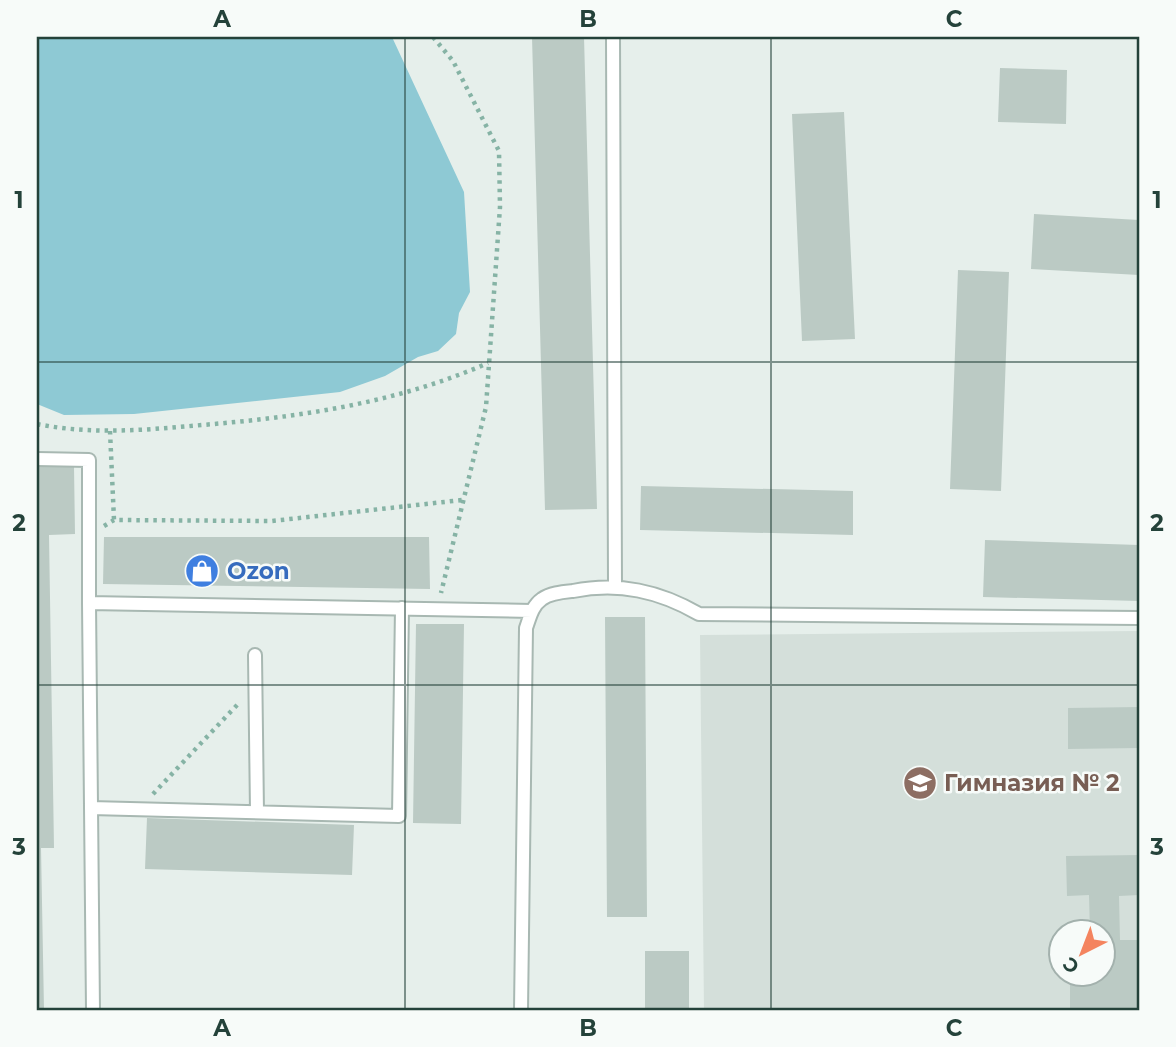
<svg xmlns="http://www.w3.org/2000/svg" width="1176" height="1047" viewBox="0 0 1176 1047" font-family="Montserrat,sans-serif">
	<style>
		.built { fill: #d4dfda; fill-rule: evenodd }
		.water { fill: #8ec9d4 }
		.building { fill: #bbcac4 }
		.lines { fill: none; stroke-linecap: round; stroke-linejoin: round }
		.lane-casing { stroke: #a8b8b2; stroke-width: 16 }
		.path { stroke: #86b3a5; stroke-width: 4.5; stroke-dasharray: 3.5 5; stroke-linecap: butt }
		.lane { stroke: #fff; stroke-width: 12 }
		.grid { fill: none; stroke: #24423a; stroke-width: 2; stroke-opacity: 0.55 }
		.labels { text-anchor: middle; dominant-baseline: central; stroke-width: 5; stroke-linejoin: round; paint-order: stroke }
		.shop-label { font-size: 23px; font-weight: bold; fill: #366cbe; stroke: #f7fbf9; text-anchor: start }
		.education-label { font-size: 23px; font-weight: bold; fill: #785e54; stroke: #f7fbf9; text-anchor: start }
		.neatline { fill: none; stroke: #24423a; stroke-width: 2.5 }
		.grid-label { font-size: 23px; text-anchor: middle; font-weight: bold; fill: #24423a }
	</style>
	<rect width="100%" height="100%" fill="#e6efeb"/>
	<!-- built -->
	<path class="built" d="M 1139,631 L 1139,1010 L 704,1010 L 700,635 ZM 1060,932 L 1102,932 L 1102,974 L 1060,974 Z"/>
	<!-- water -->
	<path class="water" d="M 37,37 L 392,37 L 464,192 L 470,292 L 459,313 L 456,334 L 438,351 L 418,357 L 385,376 L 340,392 L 134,414 L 64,415 L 37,404 Z"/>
	<!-- building -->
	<path class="building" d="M 532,37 L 584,37 L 597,509 L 545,510 Z
		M 1000,68 L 1067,70 L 1066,124 L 998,122 Z
		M 844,112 L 855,339 L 802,341 L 792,114 Z
		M 1034,214 L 1139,220 L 1139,275 L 1031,269 Z
		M 958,270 L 1009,272 L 1001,491 L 950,489 Z
		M 37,466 L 74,466 L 75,534 L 49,535 L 54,848 L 41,848 L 44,1010 L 37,1010 Z
		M 641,486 L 853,491 L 853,535 L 640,530 Z
		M 104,537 L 429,537 L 430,589 L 103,584 Z
		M 985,540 L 1139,545 L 1139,601 L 983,597 Z
		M 605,617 L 645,617 L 647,917 L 607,917 Z
		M 416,624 L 464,624 L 461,824 L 413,823 Z
		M 1139,707 L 1139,748 L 1068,749 L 1068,708 Z
		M 147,818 L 354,825 L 352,875 L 145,869 Z
		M 1139,855 L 1139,895 L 1119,896 L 1120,940 L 1139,940 L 1139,1010 L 1070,1010 L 1070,974 L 1102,974 L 1102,932 L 1090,932 L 1089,895 L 1067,896 L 1066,856 Z
		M 645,951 L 689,951 L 689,1010 L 645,1010 Z"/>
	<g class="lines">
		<!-- lane casing -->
		<g class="lane-casing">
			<path id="lane" d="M 613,37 L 615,585
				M 37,459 L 89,460 L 89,603
				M 255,655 L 257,812
				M 91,808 L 399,816 L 402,608
				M 93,1010 L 89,603 L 532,611
				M 521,1010 L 526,628 C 530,617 532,606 542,599 C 550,593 563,592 573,591 C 619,582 659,591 699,614 L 1139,618"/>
		</g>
		<!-- path -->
		<path class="path" d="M 433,37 L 453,61 L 499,151 L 500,207 L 486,407 L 441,593
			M 37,424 C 92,435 146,430 202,425 C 300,417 397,403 488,363
			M 110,431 L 114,520
			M 104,526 L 114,520 L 272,521 L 462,500
			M 153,794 L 238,704"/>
		<!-- lane -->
		<use href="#lane" class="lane"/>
	</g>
	<!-- grid -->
	<path class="grid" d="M 405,37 L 405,1010M 771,37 L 771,1010M 37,362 L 1139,362M 37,685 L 1139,685"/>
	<!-- icons -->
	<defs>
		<g id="shop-disc" transform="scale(1.75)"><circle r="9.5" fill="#3f7fe0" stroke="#f7fbf9"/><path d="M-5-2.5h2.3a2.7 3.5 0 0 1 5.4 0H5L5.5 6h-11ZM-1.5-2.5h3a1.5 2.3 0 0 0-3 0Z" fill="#fff"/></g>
		<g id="school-disc" transform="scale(1.75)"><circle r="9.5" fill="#8d6e63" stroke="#f7fbf9"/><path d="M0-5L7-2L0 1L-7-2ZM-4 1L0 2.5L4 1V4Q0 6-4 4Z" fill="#fff"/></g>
	</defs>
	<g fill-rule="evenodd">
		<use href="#shop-disc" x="202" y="571"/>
		<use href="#school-disc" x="920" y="783"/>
	</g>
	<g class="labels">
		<!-- shop labels -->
		<g class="shop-label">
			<text x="227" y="571">Ozon</text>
		</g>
		<!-- education labels -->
		<g class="education-label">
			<text x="944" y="783">Гимназия № 2</text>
		</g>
	</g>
	<!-- border -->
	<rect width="1176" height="1047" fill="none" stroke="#f7fbf9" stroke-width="77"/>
	<!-- north arrow -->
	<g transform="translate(1082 953) rotate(222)"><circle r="33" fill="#f7fbf9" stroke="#a3b1ad" stroke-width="2"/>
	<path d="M0-5L12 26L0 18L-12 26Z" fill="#f4845f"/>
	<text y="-10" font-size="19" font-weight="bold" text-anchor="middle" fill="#24423a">С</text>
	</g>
	<rect x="38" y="38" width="1100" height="971" class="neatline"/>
	<g class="grid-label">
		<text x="222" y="27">A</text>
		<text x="588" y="27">B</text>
		<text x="954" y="27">C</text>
		<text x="19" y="208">1</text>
		<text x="1157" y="208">1</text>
		<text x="19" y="531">2</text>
		<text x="1157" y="531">2</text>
		<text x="19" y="855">3</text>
		<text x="1157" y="855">3</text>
		<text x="222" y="1036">A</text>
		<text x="588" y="1036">B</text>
		<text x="954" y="1036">C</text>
	</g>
</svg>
